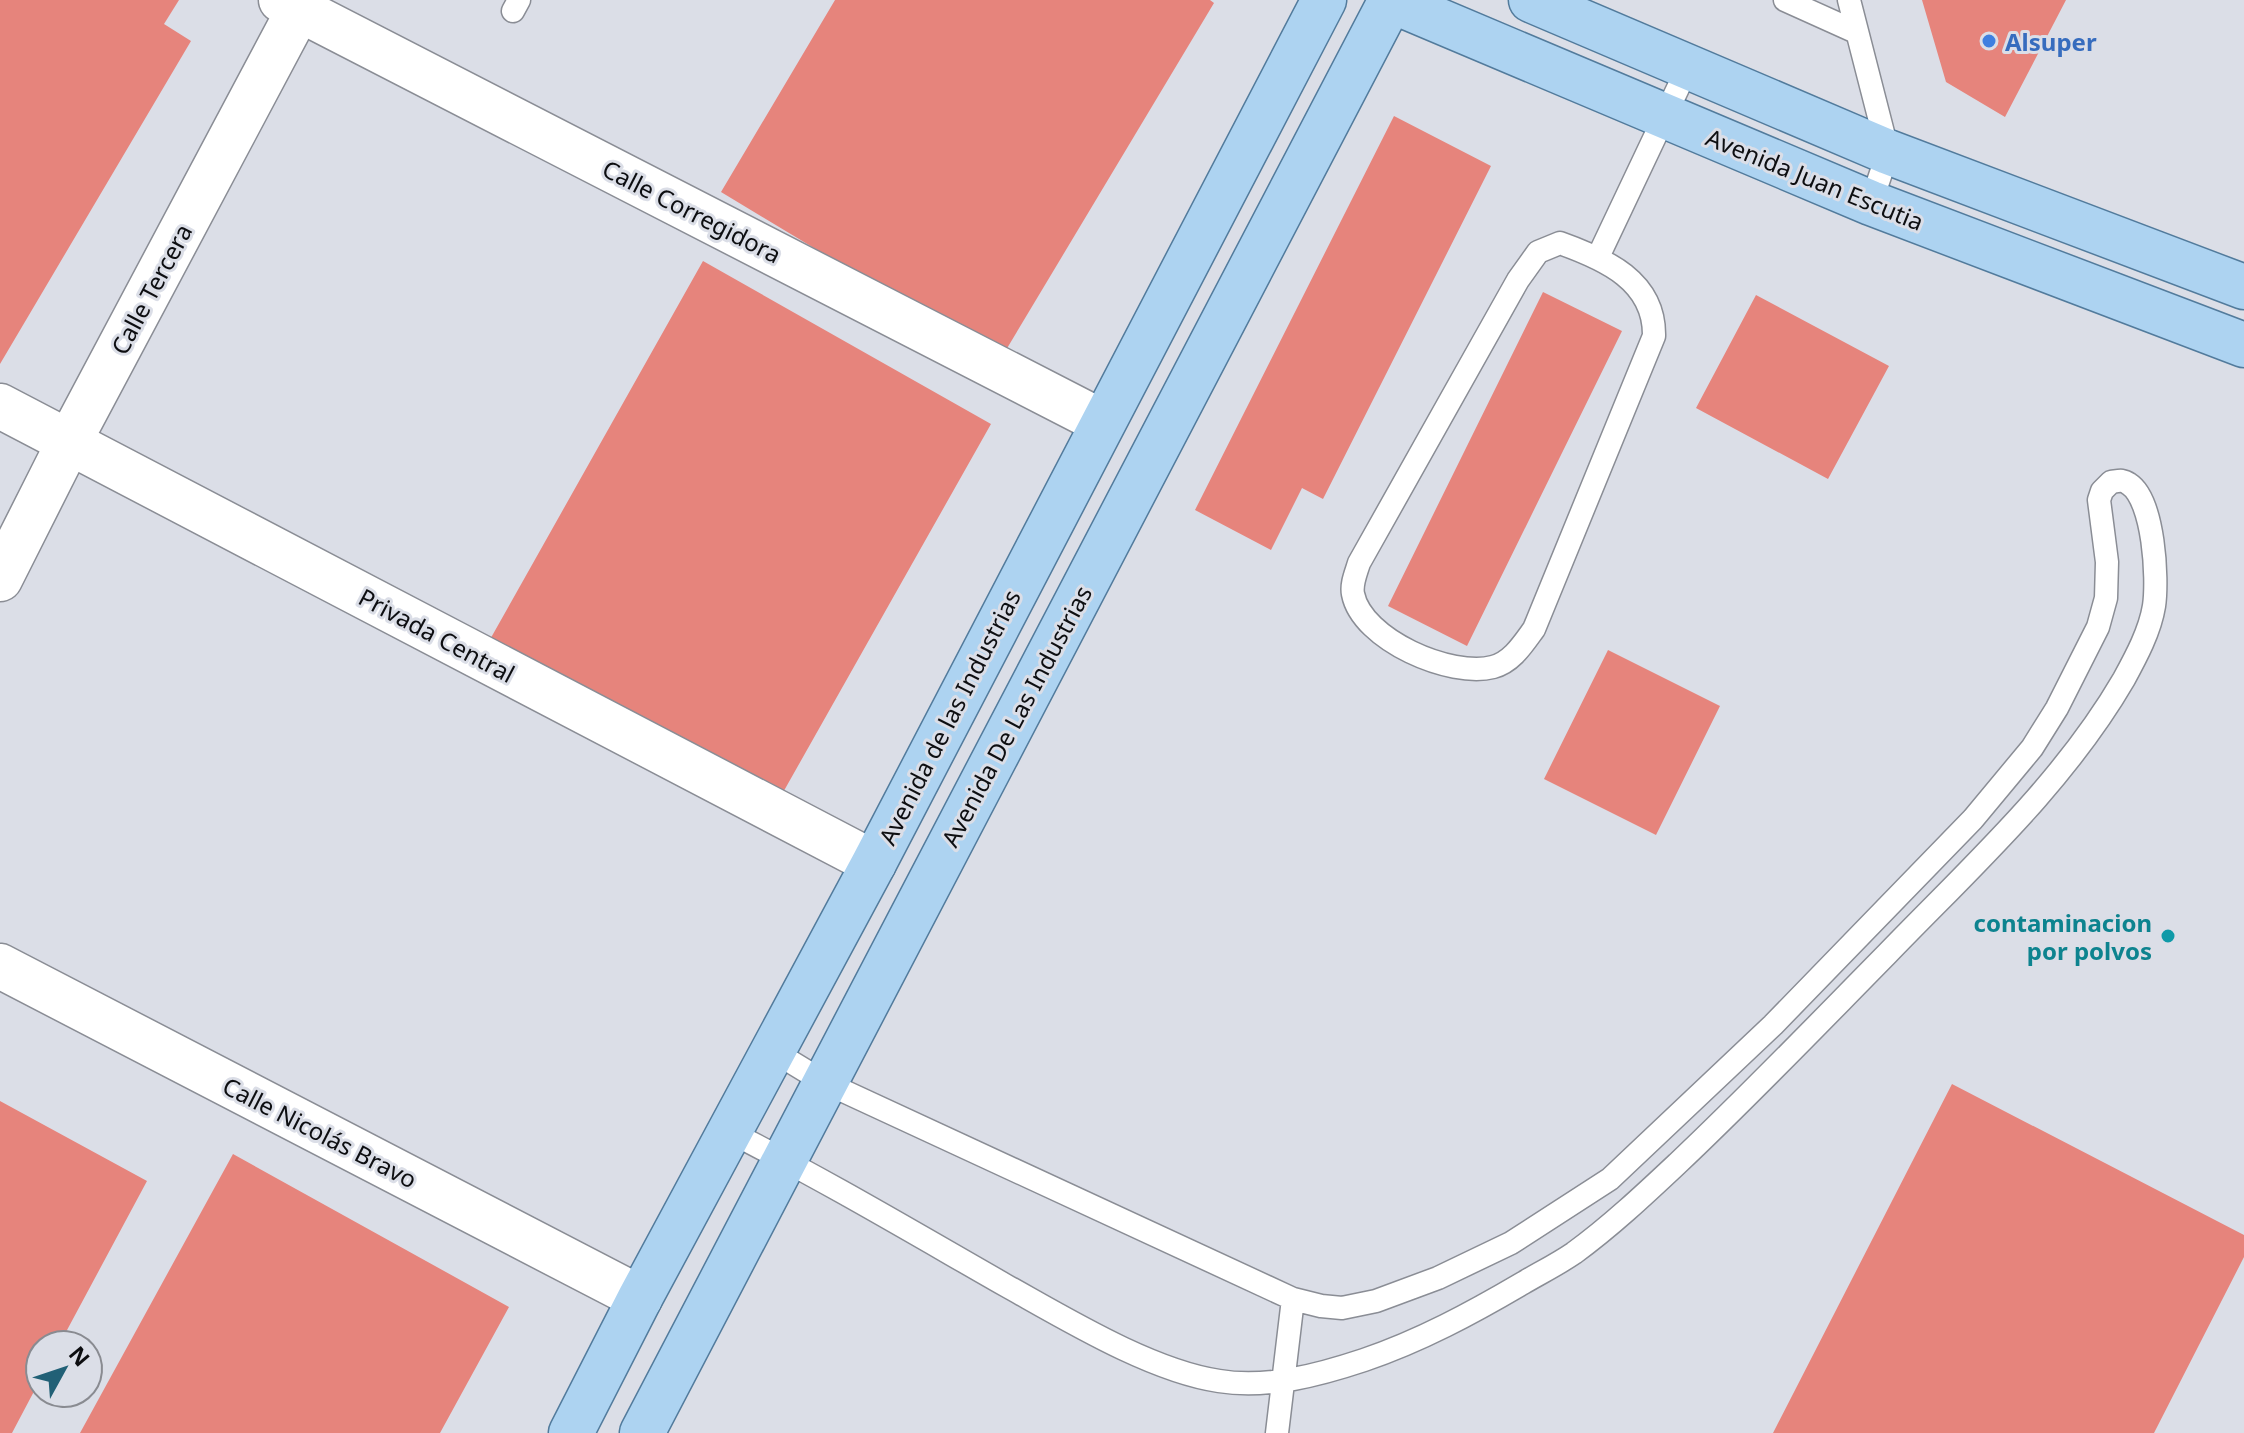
<svg xmlns="http://www.w3.org/2000/svg" width="2244" height="1433" viewBox="0 0 2244 1433" font-family="'Noto Sans',sans-serif">
	<style>
		.building { fill: #e6847c }
		.lines { fill: none; stroke-linecap: round; stroke-linejoin: round }
		.service-casing { stroke: #8a8d95; stroke-width: 25 }
		.minor-casing { stroke: #8a8d95; stroke-width: 47 }
		.primary-casing { stroke: #527b9c; stroke-width: 47 }
		.service { stroke: #fff; stroke-width: 22 }
		.minor { stroke: #fff; stroke-width: 44 }
		.primary { stroke: #add3f1; stroke-width: 44 }
		.shop-dot { fill: #3f7fe0; stroke: #dbdee7; stroke-width: 3 }
		.culture-dot { fill: #0f9aa8; stroke: #dbdee7; stroke-width: 3 }
		.labels { text-anchor: middle; dominant-baseline: central; stroke-width: 6; stroke-linejoin: round; paint-order: stroke }
		.shop-label { font-size: 24px; font-weight: bold; fill: #366cbe; stroke: #dbdee7; text-anchor: start }
		.street-label { font-size: 24px; fill: #0d0e11; stroke: #dbdee7 }
		.culture-label { font-size: 24px; font-weight: bold; fill: #0d838f; stroke: #dbdee7; text-anchor: end }
	</style>
	<rect width="100%" height="100%" fill="#dbdee7"/>
	<!-- building -->
	<path class="building" d="M 0,0 L 179,0 L 164,24 L 191,41 L 0,364 Z
		M 835,0 L 1210,0 L 1214,3 L 1000,360 L 721,192 Z
		M 1922,0 L 2066,0 L 2005,117 L 1946,82 Z
		M 1394,116 L 1491,166 L 1323,499 L 1302,488 L 1271,550 L 1195,510 Z
		M 703,261 L 991,424 L 781,796 L 488,643 Z
		M 1543,292 L 1622,331 L 1467,646 L 1388,606 Z
		M 1756,295 L 1889,366 L 1828,479 L 1696,408 Z
		M 1608,650 L 1720,706 L 1656,835 L 1544,779 Z
		M 1952,1084 L 2244,1235 L 2244,1257 L 2154,1433 L 1773,1433 Z
		M 0,1101 L 147,1181 L 59,1345 L 40,1345 L 40,1380 L 12,1433 L 0,1433 Z
		M 233,1154 L 509,1307 L 440,1433 L 80,1433 Z"/>
	<g class="lines">
		<!-- service casing -->
		<g class="service-casing">
			<path id="service" d="M 1785,0 L 1856,32
				M 1849,0 L 1888,152 L 1871,203
				M 513,11 L 519,0
				M 1560,243 C 1605,259 1655,281 1654,336 L 1534,629 C 1523,644 1512,662 1493,667 C 1451,678 1362,640 1353,594 C 1351,584 1356,573 1359,563 L 1518,280 L 1538,252 Z
				M 1598,257 L 1688,67
				M 730,1132 C 823,1179 914,1233 1005,1285 C 1066,1319 1151,1371 1219,1381 C 1267,1389 1319,1375 1364,1360 C 1420,1341 1472,1313 1523,1283 C 1540,1273 1558,1264 1574,1253 C 1611,1226 1645,1194 1678,1163 C 1750,1095 1818,1024 1887,954 C 1971,867 2063,784 2124,679 C 2136,657 2150,631 2154,606 C 2158,579 2154,500 2129,484 C 2122,479 2119,481 2111,482 L 2102,491 L 2099,500 L 2107,562 L 2106,598 L 2098,627 L 2057,708 L 2032,748 L 1973,819 L 1773,1025 L 1610,1179 L 1511,1243 L 1438,1278 L 1376,1301 L 1342,1308 L 1321,1306 L 1293,1299 L 824,1082 L 773,1051
				M 1277,1433 L 1293,1299"/>
		</g>
		<!-- minor casing -->
		<g class="minor-casing">
			<path id="minor" d="M 281,0 L 1102,422
				M 0,406 L 874,863
				M 0,579 L 69,442 L 304,0
				M 0,966 L 640,1298"/>
		</g>
		<!-- primary casing -->
		<g class="primary-casing">
			<path id="primary" d="M 1390,0 L 1871,203 L 2244,345
				M 1531,0 L 1888,152 L 2244,287
				M 571,1433 L 640,1298 L 874,863 L 1324,0
				M 642,1433 L 1391,0"/>
		</g>
		<!-- service -->
		<use href="#service" class="service"/>
		<!-- minor -->
		<use href="#minor" class="minor"/>
		<!-- primary -->
		<use href="#primary" class="primary"/>
	</g>
	<!-- markers -->
	<circle class="shop-dot" cx="1989" cy="41" r="8"/>
	<circle class="culture-dot" cx="2168" cy="936" r="8"/>
	<g class="labels">
		<!-- shop labels -->
		<g class="shop-label">
			<text x="2005" y="41">Alsuper</text>
		</g>
		<!-- street labels -->
		<g class="street-label">
			<text transform="translate(1815 179) rotate(22)">Avenida Juan Escutia</text>
			<text transform="translate(692 211) rotate(27)">Calle Corregidora</text>
			<text transform="translate(151 289) rotate(-62)">Calle Tercera</text>
			<text transform="translate(437 635) rotate(28)">Privada Central</text>
			<text transform="translate(1016 716) rotate(-62)">Avenida De Las Industrias</text>
			<text transform="translate(949 717) rotate(-63)">Avenida de las Industrias</text>
			<text transform="translate(320 1132) rotate(27)">Calle Nicolás Bravo</text>
		</g>
		<!-- culture labels -->
		<g class="culture-label">
			<text x="2152" y="922">contaminacion<tspan x="2152" dy="28">por polvos</tspan></text>
		</g>
	</g>
	<!-- north arrow -->
	<g transform="translate(64 1369) rotate(50)"><circle r="38" fill="#dbdee7" stroke="#898b91" stroke-width="2"/>
	<path d="M0-6L14 30L0 20L-14 30Z" fill="#216076"/>
	<text y="-12" font-size="22" font-weight="bold" text-anchor="middle" fill="#0d0e11">N</text>
	</g>
</svg>
